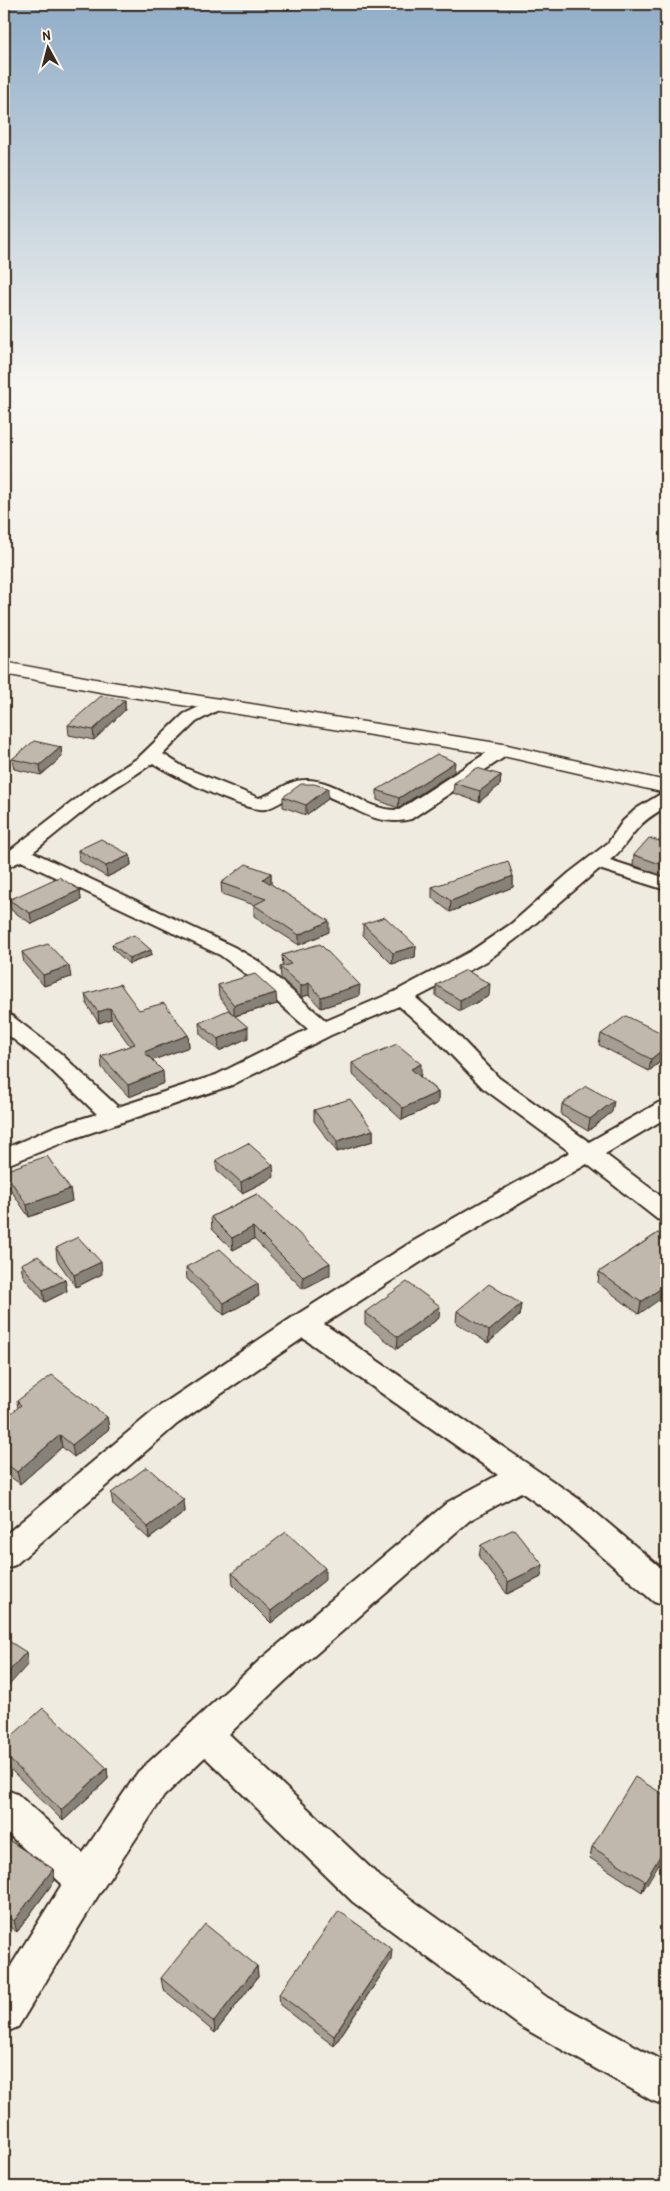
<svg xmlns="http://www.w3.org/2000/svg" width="670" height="2191" viewBox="0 0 670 2191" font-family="'Patrick Hand',sans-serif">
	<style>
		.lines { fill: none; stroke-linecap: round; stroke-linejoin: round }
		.street-casing { stroke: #3b2a1e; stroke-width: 4 }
		.secondary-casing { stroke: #3b2a1e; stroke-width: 3 }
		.street { fill: #fbf7ec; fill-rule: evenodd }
		.secondary { fill: #fbf7ec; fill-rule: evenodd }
		.wall { fill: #a59e95; stroke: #3b2a1e }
		.shaded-wall { fill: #868179; stroke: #3b2a1e }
		.building { fill: #c0b8ad; stroke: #3b2a1e }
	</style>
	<rect width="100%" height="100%" fill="#f0ebe0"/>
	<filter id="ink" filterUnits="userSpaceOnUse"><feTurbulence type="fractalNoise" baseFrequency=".02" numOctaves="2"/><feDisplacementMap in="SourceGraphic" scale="10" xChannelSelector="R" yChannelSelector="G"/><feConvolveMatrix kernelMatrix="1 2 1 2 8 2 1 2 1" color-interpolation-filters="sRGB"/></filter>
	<g filter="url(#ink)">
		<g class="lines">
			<!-- street casing -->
			<g class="street-casing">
				<path id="street" d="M 216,699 L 222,700 L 224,704 L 222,708 L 196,722 L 163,754 L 185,768 L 259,798 C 275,794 287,780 305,780 C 339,779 365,812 399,810 L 497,746 L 503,745 L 509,746 L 512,750 L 509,754 L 411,819 C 371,829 349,800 314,792 C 295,788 282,805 265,809 C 245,812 172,775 153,763 L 101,797 L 33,852 L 234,947 L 258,961 L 326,1021 L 394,992 L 471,951 L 511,924 L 569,873 L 608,843 L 623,821 L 636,809 L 659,795 L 666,794 L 666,807 C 656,813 645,819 637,829 C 627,840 622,851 610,860 L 666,878 L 666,890 L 599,869 L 525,932 L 487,961 L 416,998 L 448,1025 L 499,1078 L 589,1142 L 658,1103 L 666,1100 L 666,1118 L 605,1154 L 666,1200 L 666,1222 L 657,1219 L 587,1164 L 430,1256 L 324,1324 L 583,1502 L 666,1572 L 666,1606 L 654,1602 L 561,1520 L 521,1492 L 470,1520 L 285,1681 L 229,1734 L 379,1876 L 548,1998 L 666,2063 L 666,2106 L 651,2100 L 520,2026 L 353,1902 L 205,1757 L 164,1796 L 99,1894 L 18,2027 L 4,2033 L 4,1977 L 62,1884 L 4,1830 L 4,1789 L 17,1794 L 83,1853 L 138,1772 L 261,1659 L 448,1502 L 498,1475 L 303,1338 L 177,1424 L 15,1565 L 4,1569 L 4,1536 L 157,1408 L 293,1317 L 412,1242 L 570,1152 L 483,1088 L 432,1035 L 399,1006 L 331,1035 L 232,1085 L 72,1139 L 4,1166 L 4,1149 L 54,1127 L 97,1114 L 44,1063 L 4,1032 L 4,1014 L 12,1016 L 60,1053 L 118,1107 L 216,1075 L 308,1029 L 242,971 L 220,955 L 21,861 L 4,869 L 4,855 L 89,789 L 138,758 L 184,714 Z"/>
			</g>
			<!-- secondary casing -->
			<g class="secondary-casing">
				<path id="secondary" d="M 4,662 L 106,681 L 503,744 L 666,781 L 666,793 L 503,756 L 106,693 L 4,674 Z"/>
			</g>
			<!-- street -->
			<use href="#street" class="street"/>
			<!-- secondary -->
			<use href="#secondary" class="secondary"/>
		</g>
		<!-- wall -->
		<path class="wall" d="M 125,700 L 125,710 L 94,740 L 69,735 L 68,725 Z
			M 61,747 L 62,757 L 41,775 L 14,769 L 12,759 Z
			M 454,772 L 398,808 L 377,800 L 377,790 Z
			M 501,775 L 500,785 L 479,802 L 453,793 L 454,783 Z
			M 283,797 L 328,799 L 306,815 L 283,807 Z
			M 666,843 L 666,877 L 633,865 L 634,855 Z
			M 78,850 L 130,855 L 131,865 L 107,877 L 79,861 Z
			M 271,873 L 271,884 L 329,932 L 299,945 L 254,916 L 254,905 L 222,894 L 221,883 Z
			M 513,876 L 513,887 L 450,912 L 432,898 L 432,887 Z
			M 80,890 L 81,900 L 32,924 L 11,910 L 9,900 Z
			M 363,924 L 416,946 L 415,957 L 392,964 L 363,935 Z
			M 112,944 L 152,955 L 129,964 L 113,949 Z
			M 22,952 L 71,977 L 44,986 L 24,963 Z
			M 282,955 L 359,996 L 321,1008 L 309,995 L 301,997 L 281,978 L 280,967 L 283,966 Z
			M 218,985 L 277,1004 L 235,1016 L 248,1038 L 219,1051 L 200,1034 L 199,1023 L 233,1015 L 219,996 Z
			M 436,985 L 489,996 L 460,1011 L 436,996 Z
			M 85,994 L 139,1010 L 188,1035 L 189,1047 L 153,1060 L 164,1083 L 129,1097 L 102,1068 L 101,1056 L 130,1046 L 111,1019 L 99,1023 L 87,1005 Z
			M 601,1034 L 666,1035 L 666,1057 L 649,1071 L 599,1045 Z
			M 352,1063 L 421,1075 L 420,1076 L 438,1092 L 438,1103 L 402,1120 L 352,1074 Z
			M 562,1104 L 612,1112 L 588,1131 L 561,1115 Z
			M 314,1110 L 373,1130 L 373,1141 L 337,1152 L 314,1121 Z
			M 216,1160 L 274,1177 L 242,1193 L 217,1171 Z
			M 4,1171 L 70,1189 L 72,1201 L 29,1217 L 6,1183 Z
			M 257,1194 L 330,1275 L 303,1289 L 254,1239 L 233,1250 L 212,1229 L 211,1217 Z
			M 658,1233 L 639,1314 L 598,1283 L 599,1272 Z
			M 56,1248 L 102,1274 L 76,1287 L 57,1260 Z
			M 21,1264 L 65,1280 L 67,1291 L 45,1302 L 23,1276 Z
			M 186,1267 L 259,1296 L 224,1315 L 187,1279 Z
			M 521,1304 L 519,1316 L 488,1343 L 456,1323 L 457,1311 Z
			M 365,1312 L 439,1318 L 397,1349 L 365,1324 Z
			M 17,1401 L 107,1417 L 109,1429 L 74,1457 L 62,1447 L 20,1484 L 4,1472 L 4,1419 L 18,1408 Z
			M 111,1493 L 184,1500 L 185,1512 L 149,1539 L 113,1505 Z
			M 481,1545 L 541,1577 L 507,1594 L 479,1557 Z
			M 232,1573 L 325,1580 L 271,1623 L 233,1585 Z
			M 4,1743 L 107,1768 L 108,1779 L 63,1821 L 4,1763 Z
			M 666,1796 L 642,1892 L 590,1858 L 592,1847 Z
			M 4,1837 L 53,1869 L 55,1880 L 17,1932 L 4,1923 Z
			M 391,1960 L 334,2046 L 280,2005 L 279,1994 Z
			M 257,1966 L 258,1977 L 215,2033 L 163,1989 L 161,1978 Z"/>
		<!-- shaded-wall -->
		<path class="shaded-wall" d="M 125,700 L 125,710 L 94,740 L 93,730 Z
			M 61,747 L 62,757 L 41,775 L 40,765 Z
			M 455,762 L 454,772 L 398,808 L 399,798 Z
			M 501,775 L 500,785 L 479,802 L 480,791 Z
			M 328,788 L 328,799 L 306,815 L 306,805 Z
			M 130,855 L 131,865 L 107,877 L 106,866 Z
			M 271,873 L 271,883 L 263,890 L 263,879 Z
			M 513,876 L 513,887 L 450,912 L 451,901 Z
			M 80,890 L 81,900 L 32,924 L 30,913 Z
			M 329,921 L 329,932 L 299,945 L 299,935 Z
			M 416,946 L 415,957 L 392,964 L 393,953 Z
			M 151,950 L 152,955 L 129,964 L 129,958 Z
			M 69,966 L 71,977 L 44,986 L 43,975 Z
			M 309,983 L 309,995 L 301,997 L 301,986 Z
			M 490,984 L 489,996 L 460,1011 L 460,1000 Z
			M 360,985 L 359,996 L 321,1008 L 321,997 Z
			M 276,993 L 277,1004 L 234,1016 L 234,1005 Z
			M 110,1008 L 111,1019 L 99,1023 L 98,1012 Z
			M 248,1027 L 248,1038 L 219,1051 L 218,1039 Z
			M 188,1035 L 189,1047 L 145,1063 L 144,1052 Z
			M 666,1047 L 666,1057 L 649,1071 L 651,1059 Z
			M 421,1064 L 421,1075 L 410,1080 L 411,1069 Z
			M 163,1071 L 164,1083 L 129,1097 L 128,1085 Z
			M 438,1092 L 438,1103 L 402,1120 L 403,1108 Z
			M 614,1101 L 612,1112 L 588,1131 L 590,1119 Z
			M 373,1130 L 373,1141 L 337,1152 L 337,1141 Z
			M 273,1165 L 274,1177 L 242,1193 L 241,1182 Z
			M 70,1189 L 72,1201 L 29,1217 L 27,1205 Z
			M 253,1227 L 254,1239 L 233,1250 L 232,1238 Z
			M 101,1262 L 102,1274 L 76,1287 L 74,1275 Z
			M 330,1263 L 330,1275 L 303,1289 L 303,1277 Z
			M 65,1280 L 67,1291 L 45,1302 L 43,1290 Z
			M 258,1284 L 259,1296 L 224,1315 L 224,1303 Z
			M 666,1285 L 666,1295 L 639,1314 L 641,1302 Z
			M 521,1304 L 519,1316 L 488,1343 L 489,1331 Z
			M 440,1306 L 439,1318 L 397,1349 L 398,1337 Z
			M 107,1417 L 109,1429 L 74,1457 L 72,1445 Z
			M 60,1435 L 62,1447 L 20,1484 L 17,1472 Z
			M 184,1500 L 185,1512 L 149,1539 L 148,1527 Z
			M 543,1565 L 541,1577 L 507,1594 L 508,1582 Z
			M 325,1568 L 325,1580 L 271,1623 L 271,1611 Z
			M 26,1652 L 28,1664 L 4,1691 L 4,1677 Z
			M 107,1768 L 108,1779 L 63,1821 L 61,1810 Z
			M 666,1846 L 666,1852 L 642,1892 L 645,1881 Z
			M 53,1869 L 55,1880 L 17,1932 L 14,1921 Z
			M 392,1949 L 391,1960 L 334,2046 L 334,2036 Z
			M 257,1966 L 258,1977 L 215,2033 L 214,2022 Z"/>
		<!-- building -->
		<path class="building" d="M 101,696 L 125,700 L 93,730 L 68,725 Z
			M 34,741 L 61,747 L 40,765 L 12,759 Z
			M 437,754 L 455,762 L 399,798 L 377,790 Z
			M 477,768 L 501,775 L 480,791 L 454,783 Z
			M 301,784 L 314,784 L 328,788 L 306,805 L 283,797 Z
			M 649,838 L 666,843 L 666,866 L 634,855 Z
			M 101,839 L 130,855 L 106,866 L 78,850 Z
			M 508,861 L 513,876 L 451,901 L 432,887 Z
			M 246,864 L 271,873 L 263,879 L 329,921 L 299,935 L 254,905 L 266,899 L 221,883 Z
			M 59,877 L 80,890 L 30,913 L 9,900 Z
			M 385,917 L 416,946 L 393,953 L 363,924 Z
			M 134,935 L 151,950 L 129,958 L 112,944 Z
			M 48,944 L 69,966 L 43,975 L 22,952 Z
			M 320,944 L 360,985 L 321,997 L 309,983 L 301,986 L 280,967 L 291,964 L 282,955 Z
			M 466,970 L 490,984 L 460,1000 L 436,985 Z
			M 255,974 L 276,993 L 234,1005 L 218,985 Z
			M 120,984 L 139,1010 L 164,1003 L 188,1035 L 144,1052 L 163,1071 L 128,1085 L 101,1056 L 135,1044 L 110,1008 L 98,1012 L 85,994 Z
			M 228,1010 L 248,1027 L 218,1039 L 199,1023 Z
			M 626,1016 L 666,1035 L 666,1047 L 651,1059 L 601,1034 Z
			M 397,1044 L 421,1064 L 411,1069 L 438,1092 L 403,1108 L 352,1063 Z
			M 586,1086 L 614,1101 L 590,1119 L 562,1104 Z
			M 350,1099 L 373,1130 L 337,1141 L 314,1110 Z
			M 248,1143 L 273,1165 L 241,1182 L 216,1160 Z
			M 47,1156 L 70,1189 L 27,1205 L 4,1171 Z
			M 257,1194 L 330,1263 L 303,1277 L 253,1227 L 232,1238 L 211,1217 Z
			M 658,1233 L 666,1238 L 666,1285 L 641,1302 L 599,1272 Z
			M 78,1237 L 101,1262 L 74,1275 L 56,1248 Z
			M 220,1249 L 258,1284 L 224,1303 L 186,1267 Z
			M 38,1256 L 65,1280 L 43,1290 L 21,1264 Z
			M 407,1282 L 440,1306 L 398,1337 L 365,1312 Z
			M 489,1284 L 521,1304 L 489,1331 L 457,1311 Z
			M 52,1375 L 107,1417 L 72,1445 L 60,1435 L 17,1472 L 4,1462 L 4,1419 L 21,1405 L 17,1401 Z
			M 147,1467 L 184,1500 L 148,1527 L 111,1493 Z
			M 514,1529 L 543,1565 L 508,1582 L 481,1545 Z
			M 286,1532 L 325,1568 L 271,1611 L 232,1573 Z
			M 4,1638 L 26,1652 L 4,1677 Z
			M 43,1708 L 107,1768 L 61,1810 L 4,1754 L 4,1743 Z
			M 635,1777 L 666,1796 L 666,1846 L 645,1881 L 592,1847 Z
			M 4,1837 L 53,1869 L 14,1921 L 4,1914 Z
			M 339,1911 L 392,1949 L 334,2036 L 279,1994 Z
			M 205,1924 L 257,1966 L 214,2022 L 161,1978 Z
			M 4,2182 L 10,2187 L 4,2187 Z"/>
	</g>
	<!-- sky -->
	<linearGradient id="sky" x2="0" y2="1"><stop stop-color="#90adc8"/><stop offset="0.56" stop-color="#f8f6f1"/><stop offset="1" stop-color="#f8f6f1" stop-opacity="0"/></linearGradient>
	<rect width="670" height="692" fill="url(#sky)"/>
	<!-- margin -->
	<rect width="670" height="2191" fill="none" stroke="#fbf7ec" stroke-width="20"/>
	<rect x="10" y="10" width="650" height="2171" fill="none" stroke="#3b2a1e" stroke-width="2" filter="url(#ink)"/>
	<!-- north arrow -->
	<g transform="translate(48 48) rotate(353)" stroke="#fbf7ec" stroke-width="4" paint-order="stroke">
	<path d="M0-4L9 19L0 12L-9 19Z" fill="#3b2a1e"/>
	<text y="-8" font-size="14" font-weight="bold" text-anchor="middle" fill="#3b2a1e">N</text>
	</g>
</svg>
